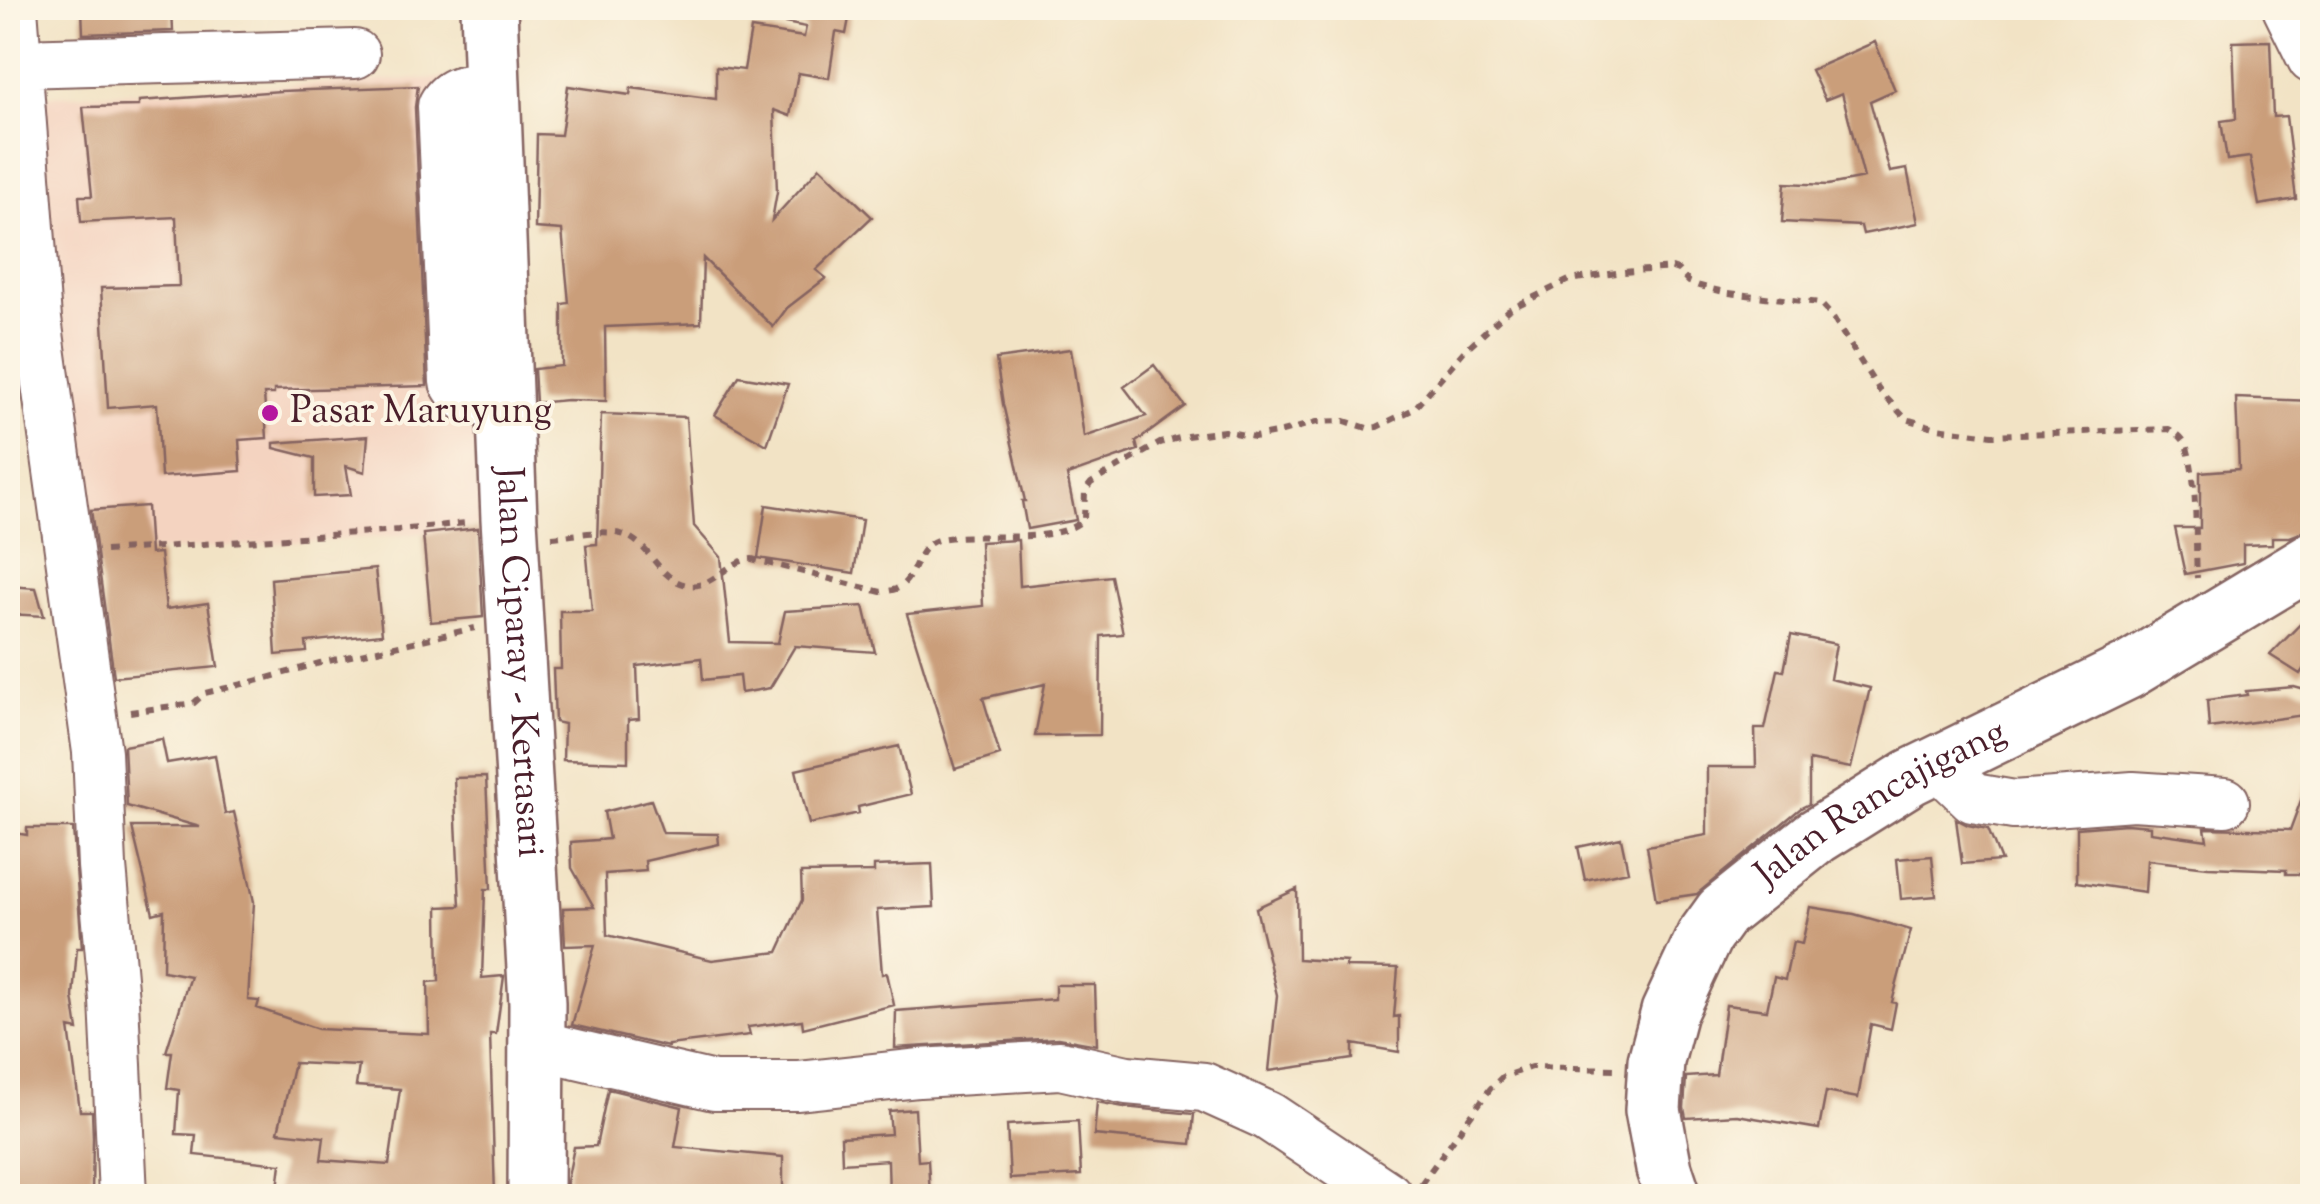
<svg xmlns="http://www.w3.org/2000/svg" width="2320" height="1204" viewBox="0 0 2320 1204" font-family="'Sorts Mill Goudy',serif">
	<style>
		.built { fill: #f4d3c0 }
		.building { fill: #ca9e7a; fill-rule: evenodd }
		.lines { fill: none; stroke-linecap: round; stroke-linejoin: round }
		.minor-casing { stroke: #856461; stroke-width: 52 }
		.major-casing { stroke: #856461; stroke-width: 60 }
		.path { stroke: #856461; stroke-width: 6; stroke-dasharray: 8 8; stroke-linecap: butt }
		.minor { stroke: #fff; stroke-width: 48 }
		.major { stroke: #fff; stroke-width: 55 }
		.poi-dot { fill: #b5179e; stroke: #fcf5e5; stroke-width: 4 }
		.labels { text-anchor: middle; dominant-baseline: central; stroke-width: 8; stroke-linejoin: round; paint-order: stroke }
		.poi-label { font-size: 38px; fill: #4a1f2b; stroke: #fcf5e5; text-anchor: start }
		.street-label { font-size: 38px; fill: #4a1f2b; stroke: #fcf5e5 }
	</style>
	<rect width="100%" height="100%" fill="#fcf5e5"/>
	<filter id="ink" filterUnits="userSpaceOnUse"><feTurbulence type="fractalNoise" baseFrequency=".01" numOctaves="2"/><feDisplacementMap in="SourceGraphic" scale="20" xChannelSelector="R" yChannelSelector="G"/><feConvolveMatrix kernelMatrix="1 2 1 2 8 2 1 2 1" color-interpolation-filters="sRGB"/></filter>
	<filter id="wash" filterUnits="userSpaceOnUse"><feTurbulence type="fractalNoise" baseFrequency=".0048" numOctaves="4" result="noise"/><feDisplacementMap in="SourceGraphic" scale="40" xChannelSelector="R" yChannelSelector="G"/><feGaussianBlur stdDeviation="2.25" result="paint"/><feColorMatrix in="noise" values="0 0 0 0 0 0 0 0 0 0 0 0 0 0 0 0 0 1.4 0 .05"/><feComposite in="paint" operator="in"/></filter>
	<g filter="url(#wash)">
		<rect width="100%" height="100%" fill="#f2e3c5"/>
		<!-- built -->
		<path class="built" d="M 469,77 L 486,525 L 396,536 L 73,556 L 31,97 Z"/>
		<g id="blocks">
			<!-- building -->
			<path class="building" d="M 82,8 L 172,8 L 173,31 L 83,34 Z
				M 776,8 L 851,8 L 846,34 L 836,32 L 829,78 L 798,73 L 790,116 L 774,110 L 777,192 L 772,220 L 820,167 L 872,217 L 816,270 L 826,278 L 787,308 L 773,327 L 703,258 L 701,323 L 605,327 L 606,401 L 567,400 L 536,403 L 534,369 L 562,366 L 562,304 L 569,303 L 562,230 L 535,228 L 537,134 L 561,135 L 568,86 L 630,95 L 631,88 L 716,99 L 716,67 L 744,70 L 751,29 L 804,37 L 806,27 L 775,21 Z
				M 2270,41 L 2273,117 L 2286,116 L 2296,199 L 2259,205 L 2250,157 L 2227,160 L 2221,121 L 2236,119 L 2233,42 Z
				M 1875,42 L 1895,90 L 1870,101 L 1890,172 L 1907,169 L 1918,223 L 1863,234 L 1861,226 L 1782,222 L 1785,183 L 1828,185 L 1864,178 L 1842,93 L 1825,100 L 1811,70 Z
				M 418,86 L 415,107 L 427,386 L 274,390 L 274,394 L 264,394 L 267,438 L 239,440 L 241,471 L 161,477 L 157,404 L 108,408 L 101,288 L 179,286 L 176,217 L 81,222 L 79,196 L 92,196 L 83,107 L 139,106 L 139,101 L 281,91 Z
				M 1071,349 L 1084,437 L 1146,416 L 1124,387 L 1154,365 L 1185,406 L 1136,442 L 1138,450 L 1067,475 L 1076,520 L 1027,529 L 1022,501 L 1025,501 L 1003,404 L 996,359 Z
				M 739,376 L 788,384 L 767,445 L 715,415 Z
				M 2236,398 L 2312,401 L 2312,510 L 2308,530 L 2290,537 L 2272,537 L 2272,544 L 2243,545 L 2243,563 L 2185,574 L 2175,528 L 2200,528 L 2200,472 L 2239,469 Z
				M 601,414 L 686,417 L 694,526 L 721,557 L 730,642 L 778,643 L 785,611 L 864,606 L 875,652 L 795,646 L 770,688 L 741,693 L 739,676 L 703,680 L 701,658 L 637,666 L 639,719 L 628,720 L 628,762 L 563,760 L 564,724 L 555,722 L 553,669 L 561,669 L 560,611 L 592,611 L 586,545 L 597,544 Z
				M 368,436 L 365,472 L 346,466 L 351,495 L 314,497 L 314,458 L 274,448 L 274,443 Z
				M 766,505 L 862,520 L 854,573 L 758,558 Z
				M 147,506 L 150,554 L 160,553 L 166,609 L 208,603 L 218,667 L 114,677 L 91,510 Z
				M 478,528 L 483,617 L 431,622 L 423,534 Z
				M 1018,540 L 1020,586 L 1111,576 L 1123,634 L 1101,636 L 1100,735 L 1035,736 L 1045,684 L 983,698 L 1000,755 L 955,769 L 907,614 L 983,606 L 980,542 Z
				M 375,569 L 382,634 L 306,642 L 307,652 L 276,655 L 271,579 Z
				M 8,586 L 36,588 L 44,616 L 8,614 Z
				M 2312,612 L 2312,656 L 2300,674 L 2270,655 Z
				M 1791,635 L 1836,644 L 1830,679 L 1870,688 L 1851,768 L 1809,760 L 1809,804 L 1801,808 L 1697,894 L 1656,900 L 1647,846 L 1707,835 L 1707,767 L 1756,767 L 1755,729 L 1765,729 L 1778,670 L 1784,671 Z
				M 2294,687 L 2312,692 L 2312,714 L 2209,728 L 2207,700 L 2247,695 L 2246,691 Z
				M 162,739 L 167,763 L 215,755 L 225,814 L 234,812 L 254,902 L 248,1000 L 259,1001 L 257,1008 L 318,1029 L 429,1034 L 428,982 L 439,981 L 438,907 L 460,906 L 454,778 L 486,777 L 491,889 L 485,889 L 482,978 L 504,976 L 496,1034 L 490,1034 L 495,1196 L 277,1196 L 281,1164 L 194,1155 L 196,1135 L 176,1134 L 179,1090 L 167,1088 L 172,1052 L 166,1052 L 190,976 L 163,971 L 164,911 L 153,914 L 132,827 L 200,827 L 127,806 L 124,746 ZM 294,1063 L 359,1066 L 356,1086 L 400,1089 L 389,1165 L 321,1160 L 324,1137 L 278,1132 Z
				M 899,746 L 911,794 L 858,807 L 859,813 L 809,824 L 796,770 Z
				M 2310,776 L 2312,777 L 2312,874 L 2286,874 L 2286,870 L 2208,867 L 2147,860 L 2145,892 L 2077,882 L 2077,828 L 2126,824 L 2150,826 L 2150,832 L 2207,840 L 2205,828 L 2290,830 Z
				M 651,800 L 663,833 L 718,834 L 719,844 L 645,861 L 646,871 L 605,874 L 607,935 L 712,960 L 778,952 L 802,900 L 801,873 L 874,872 L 874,866 L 932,864 L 934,907 L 877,910 L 882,974 L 887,973 L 894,1005 L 803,1028 L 802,1020 L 748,1027 L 750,1035 L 668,1045 L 668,1047 L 572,1025 L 595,945 L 565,946 L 563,908 L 594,907 L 572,868 L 571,842 L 609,839 L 604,812 Z
				M 1956,819 L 1968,825 L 1988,829 L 2001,861 L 1962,864 Z
				M 27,828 L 73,828 L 82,948 L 77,948 L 73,997 L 78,1030 L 69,1028 L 80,1111 L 92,1111 L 93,1138 L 92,1194 L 74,1192 L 74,1196 L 8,1196 L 8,832 L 27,835 Z
				M 1621,838 L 1628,871 L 1585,880 L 1578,847 Z
				M 1932,856 L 1936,896 L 1901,899 L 1897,859 Z
				M 1297,889 L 1298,959 L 1347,962 L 1345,967 L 1398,968 L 1394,1017 L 1399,1016 L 1399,1052 L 1353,1044 L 1353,1059 L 1269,1071 L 1277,995 L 1256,908 Z
				M 1810,907 L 1854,914 L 1911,930 L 1892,1002 L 1896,1003 L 1891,1029 L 1871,1024 L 1858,1098 L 1826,1092 L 1819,1129 L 1737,1115 L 1686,1118 L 1684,1108 L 1686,1077 L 1716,1075 L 1726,1005 L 1767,1010 L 1774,977 L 1785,980 L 1793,942 L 1802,944 Z
				M 1055,985 L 1095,985 L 1097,1045 L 1058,1038 L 895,1048 L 896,1011 L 1055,999 Z
				M 608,1089 L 682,1107 L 675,1147 L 783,1157 L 783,1196 L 567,1196 L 567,1182 L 574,1147 L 596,1146 Z
				M 1097,1102 L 1124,1107 L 1194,1114 L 1191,1144 L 1094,1135 Z
				M 915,1109 L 918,1161 L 928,1160 L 930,1196 L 889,1196 L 888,1160 L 842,1163 L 841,1137 L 891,1134 L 889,1111 Z
				M 1078,1121 L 1081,1175 L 1010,1179 L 1007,1125 Z"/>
		</g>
	</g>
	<g filter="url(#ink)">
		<use href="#blocks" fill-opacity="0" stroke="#856461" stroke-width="2.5"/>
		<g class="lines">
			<!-- minor casing -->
			<g class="minor-casing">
				<path id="minor" d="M 13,8 L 37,319 L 97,752 L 102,866 L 114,1000 L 123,1196
					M 2287,8 L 2312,59
					M 18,63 L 355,54
					M 492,88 C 471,89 453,86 442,106 L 454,382 C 468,407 478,401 505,401
					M 1943,761 L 1954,780 L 1973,798 L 2014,805 L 2133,796 L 2225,802
					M 538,1045 L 714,1086 L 798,1086 L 919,1073 L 1060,1065 L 1127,1080 L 1204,1087 L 1268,1116 L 1388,1196"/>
			</g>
			<!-- major casing -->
			<g class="major-casing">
				<g id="major">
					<path id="s1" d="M 489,8 L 509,519 L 537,1003 L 536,1196"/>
					<path id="s2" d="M 1673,1196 L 1664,1169 L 1653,1110 L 1656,1061 L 1669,1012 L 1704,937 L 1722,912 L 1817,836 L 1911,777 L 2128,671 L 2312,560"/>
				</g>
			</g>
			<!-- path -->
			<path class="path" d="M 552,537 C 572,536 611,527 629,537 C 651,548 661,581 688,585 C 713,589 727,560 752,559 L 881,592 C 886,591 891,591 896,589 C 918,579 914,544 941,539 C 980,531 1055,547 1084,519 L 1085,491 L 1091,483 L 1160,443 L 1187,436 L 1224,431 L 1254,437 L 1282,432 L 1317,422 L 1345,421 L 1367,428 L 1377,427 L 1414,409 L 1464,351 L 1508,310 L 1569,280 L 1623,272 L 1672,268 L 1678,270 L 1689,282 L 1700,286 L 1728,293 L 1820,303 L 1831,315 L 1879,390 L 1906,419 L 1937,428 L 1992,435 L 2169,429 C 2176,433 2182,436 2186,445 C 2198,476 2195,542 2197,578
				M 105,551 L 398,530 L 466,523
				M 130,712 L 194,703 L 205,693 L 260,680 L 320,663 L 475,628
				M 1421,1184 L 1490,1089 L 1502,1077 L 1531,1067 L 1614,1069"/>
			<!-- minor -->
			<use href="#minor" class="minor"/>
			<!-- major -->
			<use href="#major" class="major"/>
		</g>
	</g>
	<!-- markers -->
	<circle class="poi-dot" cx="270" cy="413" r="10"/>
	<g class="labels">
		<!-- poi labels -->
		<g class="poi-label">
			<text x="290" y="413">Pasar Maruyung</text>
		</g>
		<!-- street labels -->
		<g class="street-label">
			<text stroke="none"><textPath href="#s1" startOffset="655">Jalan Ciparay - Kertasari</textPath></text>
			<text stroke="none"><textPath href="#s2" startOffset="495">Jalan Rancajigang</textPath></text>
		</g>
	</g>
	<!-- margin -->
	<rect width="2320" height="1204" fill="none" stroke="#fcf5e5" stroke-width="40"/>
</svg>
